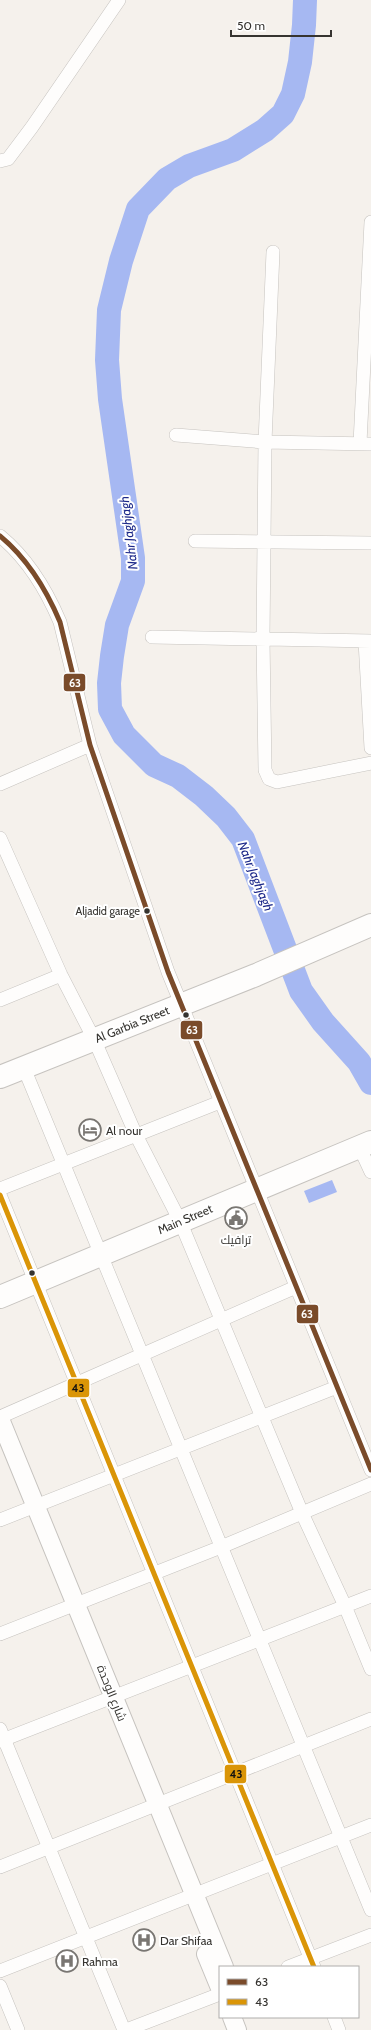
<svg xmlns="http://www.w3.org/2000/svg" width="371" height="2030" viewBox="0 0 371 2030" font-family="Cabin,Cairo,sans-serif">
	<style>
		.water { fill: #a6b8f2 }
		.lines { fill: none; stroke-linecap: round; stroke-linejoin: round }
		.river { stroke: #a6b8f2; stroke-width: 24 }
		.street-casing { stroke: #c6c3bf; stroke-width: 14 }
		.secondary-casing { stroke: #c6c3bf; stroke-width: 20 }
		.highway-casing { stroke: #c6c3bf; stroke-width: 24 }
		.street { stroke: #fefdfc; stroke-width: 13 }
		.secondary { stroke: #fefdfc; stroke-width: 18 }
		.highway { stroke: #fefdfc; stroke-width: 22 }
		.bus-1-casing { stroke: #fff; stroke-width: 8 }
		.bus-2-casing { stroke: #fff; stroke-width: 8 }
		.bus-1 { stroke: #7a4b2a; stroke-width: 5 }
		.bus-2 { stroke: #da9507; stroke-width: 5 }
		.bus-dot { fill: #363430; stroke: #fff; stroke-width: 1.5 }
		.labels { text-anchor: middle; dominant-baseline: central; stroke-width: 4; stroke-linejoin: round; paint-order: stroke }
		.bus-label { font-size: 11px; fill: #363430; stroke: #fff; text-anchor: end }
		.street-label { font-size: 12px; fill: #363430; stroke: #fff }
		.poi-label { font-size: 12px; fill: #363430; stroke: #fff; text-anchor: start }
		.water-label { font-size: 13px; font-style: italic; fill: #1c2889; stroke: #fff }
		.line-badge { stroke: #fff; stroke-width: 1.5 }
		.badge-label { font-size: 11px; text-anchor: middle; font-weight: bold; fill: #fff }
		.pale-badge-label { font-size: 11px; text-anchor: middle; font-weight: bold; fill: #111 }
	</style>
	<rect width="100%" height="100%" fill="#f5f1ec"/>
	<!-- water -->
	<path class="water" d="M 332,1180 L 337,1192 L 309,1203 L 304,1191 Z"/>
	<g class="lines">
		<!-- river -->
		<path class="river" d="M 305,0 L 304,25 L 300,62 L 293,94 L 283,114 L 265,130 L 233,150 L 189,166 L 167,179 L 138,209 L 121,261 L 109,310 L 107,360 L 110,399 L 133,558 L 133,581 L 117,625 L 112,656 L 109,683 L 110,709 L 124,735 L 154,765 L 178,776 L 204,796 L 226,817 L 243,839 L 301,991 L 323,1022 L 359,1062 L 371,1083"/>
		<!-- street casing -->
		<g class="street-casing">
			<path id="street" d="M 0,161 L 8,159 L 32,127 L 119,0
				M 273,252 L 265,442 L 263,639 L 265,770 L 269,779 L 277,782 L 371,763
				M 176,435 L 265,442 L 371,444
				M 360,443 L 371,222
				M 0,536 C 28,559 46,589 60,622 L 90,745 L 168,972 L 371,1470
				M 195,541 L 371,543
				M 152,637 L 371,641
				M 365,641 L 371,748
				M 0,784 L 90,745
				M 0,838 L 61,975 L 94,1039 L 136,1135 L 180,1221 L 302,1513 L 345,1606 L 371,1669
				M 0,1000 L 61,975
				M 24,1068 L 371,1910
				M 359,1146 L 371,1172
				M 0,1189 L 220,1102
				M 0,1195 L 314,1967
				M 0,1417 L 296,1287
				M 0,1520 L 337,1387
				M 0,1634 L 221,1547 L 371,1484
				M 0,1729 L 124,2030
				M 0,1741 L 371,1596
				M 0,1867 L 371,1719
				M 288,1967 L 371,1935
				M 0,1971 L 371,1825
				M 0,1986 L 18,2030
				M 334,2017 L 339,2030
				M 126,2030 L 220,1994"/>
		</g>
		<!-- secondary casing -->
		<g class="secondary-casing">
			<path id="secondary" d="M 0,1419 L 224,1967
				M 206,1954 L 220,1988
				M 232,2017 L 237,2030"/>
		</g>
		<!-- highway casing -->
		<g class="highway-casing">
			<path id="highway" d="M 0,1077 L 256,975 L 371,925
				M 0,1297 L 371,1142"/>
		</g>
		<!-- street -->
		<use href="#street" class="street"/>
		<!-- secondary -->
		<use href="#secondary" class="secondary"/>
		<!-- highway -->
		<use href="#highway" class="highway"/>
		<!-- bus-1 casing -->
		<g class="bus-1-casing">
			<path id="bus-1" d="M 0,536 C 28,559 46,589 60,622 L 90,745 L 168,972 L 371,1470"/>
		</g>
		<!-- bus-2 casing -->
		<g class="bus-2-casing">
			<path id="bus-2" d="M 0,1195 L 314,1967"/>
		</g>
		<!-- bus-1 -->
		<use href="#bus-1" class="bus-1"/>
		<!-- bus-2 -->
		<use href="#bus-2" class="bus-2"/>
	</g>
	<!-- icons -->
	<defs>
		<g id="hotel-ring" transform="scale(1.15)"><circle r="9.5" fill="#fff" stroke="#797672" stroke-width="1.5"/><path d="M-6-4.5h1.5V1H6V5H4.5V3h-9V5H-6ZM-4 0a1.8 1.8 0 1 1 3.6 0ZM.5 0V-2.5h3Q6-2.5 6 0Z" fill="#797672"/></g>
		<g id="civic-ring" transform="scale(1.15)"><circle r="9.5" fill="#fff" stroke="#797672" stroke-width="1.5"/><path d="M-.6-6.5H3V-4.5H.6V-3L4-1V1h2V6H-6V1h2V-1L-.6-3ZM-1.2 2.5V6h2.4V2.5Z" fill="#797672"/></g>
		<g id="hospital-ring" transform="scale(1.15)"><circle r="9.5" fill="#fff" stroke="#797672" stroke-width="1.5"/><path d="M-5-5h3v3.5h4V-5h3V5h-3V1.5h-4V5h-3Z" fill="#797672"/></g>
	</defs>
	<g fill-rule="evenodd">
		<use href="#hotel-ring" x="90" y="1130"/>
		<use href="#civic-ring" x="236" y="1218"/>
		<use href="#hospital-ring" x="144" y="1940"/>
		<use href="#hospital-ring" x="67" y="1961"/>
	</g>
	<!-- markers -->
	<g class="bus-dot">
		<circle cx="147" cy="911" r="3.5"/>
		<circle cx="186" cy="1015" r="3.5"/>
		<circle cx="32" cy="1273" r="3.5"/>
	</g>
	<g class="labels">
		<!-- bus labels -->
		<g class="bus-label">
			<text x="140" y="911">Aljadid garage</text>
		</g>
		<!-- street labels -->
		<g class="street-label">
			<text transform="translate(132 1024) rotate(-22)">Al Garbia Street</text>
			<text transform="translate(185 1219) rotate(-23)">Main Street</text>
			<text transform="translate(112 1693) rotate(68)">شارع الوحدة</text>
		</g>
		<!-- poi labels -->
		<g class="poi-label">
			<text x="106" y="1130">Al nour</text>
			<text x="236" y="1239" text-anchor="middle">ترافيك</text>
			<text x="160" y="1940">Dar Shifaa</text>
			<text x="82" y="1961">Rahma</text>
		</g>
		<!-- water labels -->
		<g class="water-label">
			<text transform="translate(128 533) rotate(-97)">Nahr Jaghjagh</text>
			<text transform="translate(256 876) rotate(68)">Nahr Jaghjagh</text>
		</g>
	</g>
	<g class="line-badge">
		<rect x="63" y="673" width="23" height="19" rx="4" fill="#7a4b2a"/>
		<rect x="180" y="1020" width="23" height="20" rx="4" fill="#7a4b2a"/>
		<rect x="296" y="1304" width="23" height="20" rx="4" fill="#7a4b2a"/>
		<rect x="67" y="1378" width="23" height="20" rx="4" fill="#da9507"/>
		<rect x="224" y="1764" width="23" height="20" rx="4" fill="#da9507"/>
	</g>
	<g class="badge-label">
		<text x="75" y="687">63</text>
		<text x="192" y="1034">63</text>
		<text x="307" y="1318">63</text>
	</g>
	<g class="pale-badge-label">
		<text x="78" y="1392">43</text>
		<text x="236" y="1778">43</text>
	</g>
	<!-- legend -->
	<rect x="219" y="1966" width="140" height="52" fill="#ffffff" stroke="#afaeac"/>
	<rect x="227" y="1979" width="20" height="6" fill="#7a4b2a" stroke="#afaeac"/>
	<text x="255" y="1986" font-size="12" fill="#363430">63</text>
	<rect x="227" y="1999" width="20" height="6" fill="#da9507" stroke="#afaeac"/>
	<text x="255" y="2006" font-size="12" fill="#363430">43</text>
	<!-- scale -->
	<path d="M231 30v6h100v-6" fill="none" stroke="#363430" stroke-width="2"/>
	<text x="237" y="30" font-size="12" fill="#363430" stroke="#ffffff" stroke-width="3" paint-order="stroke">50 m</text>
</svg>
